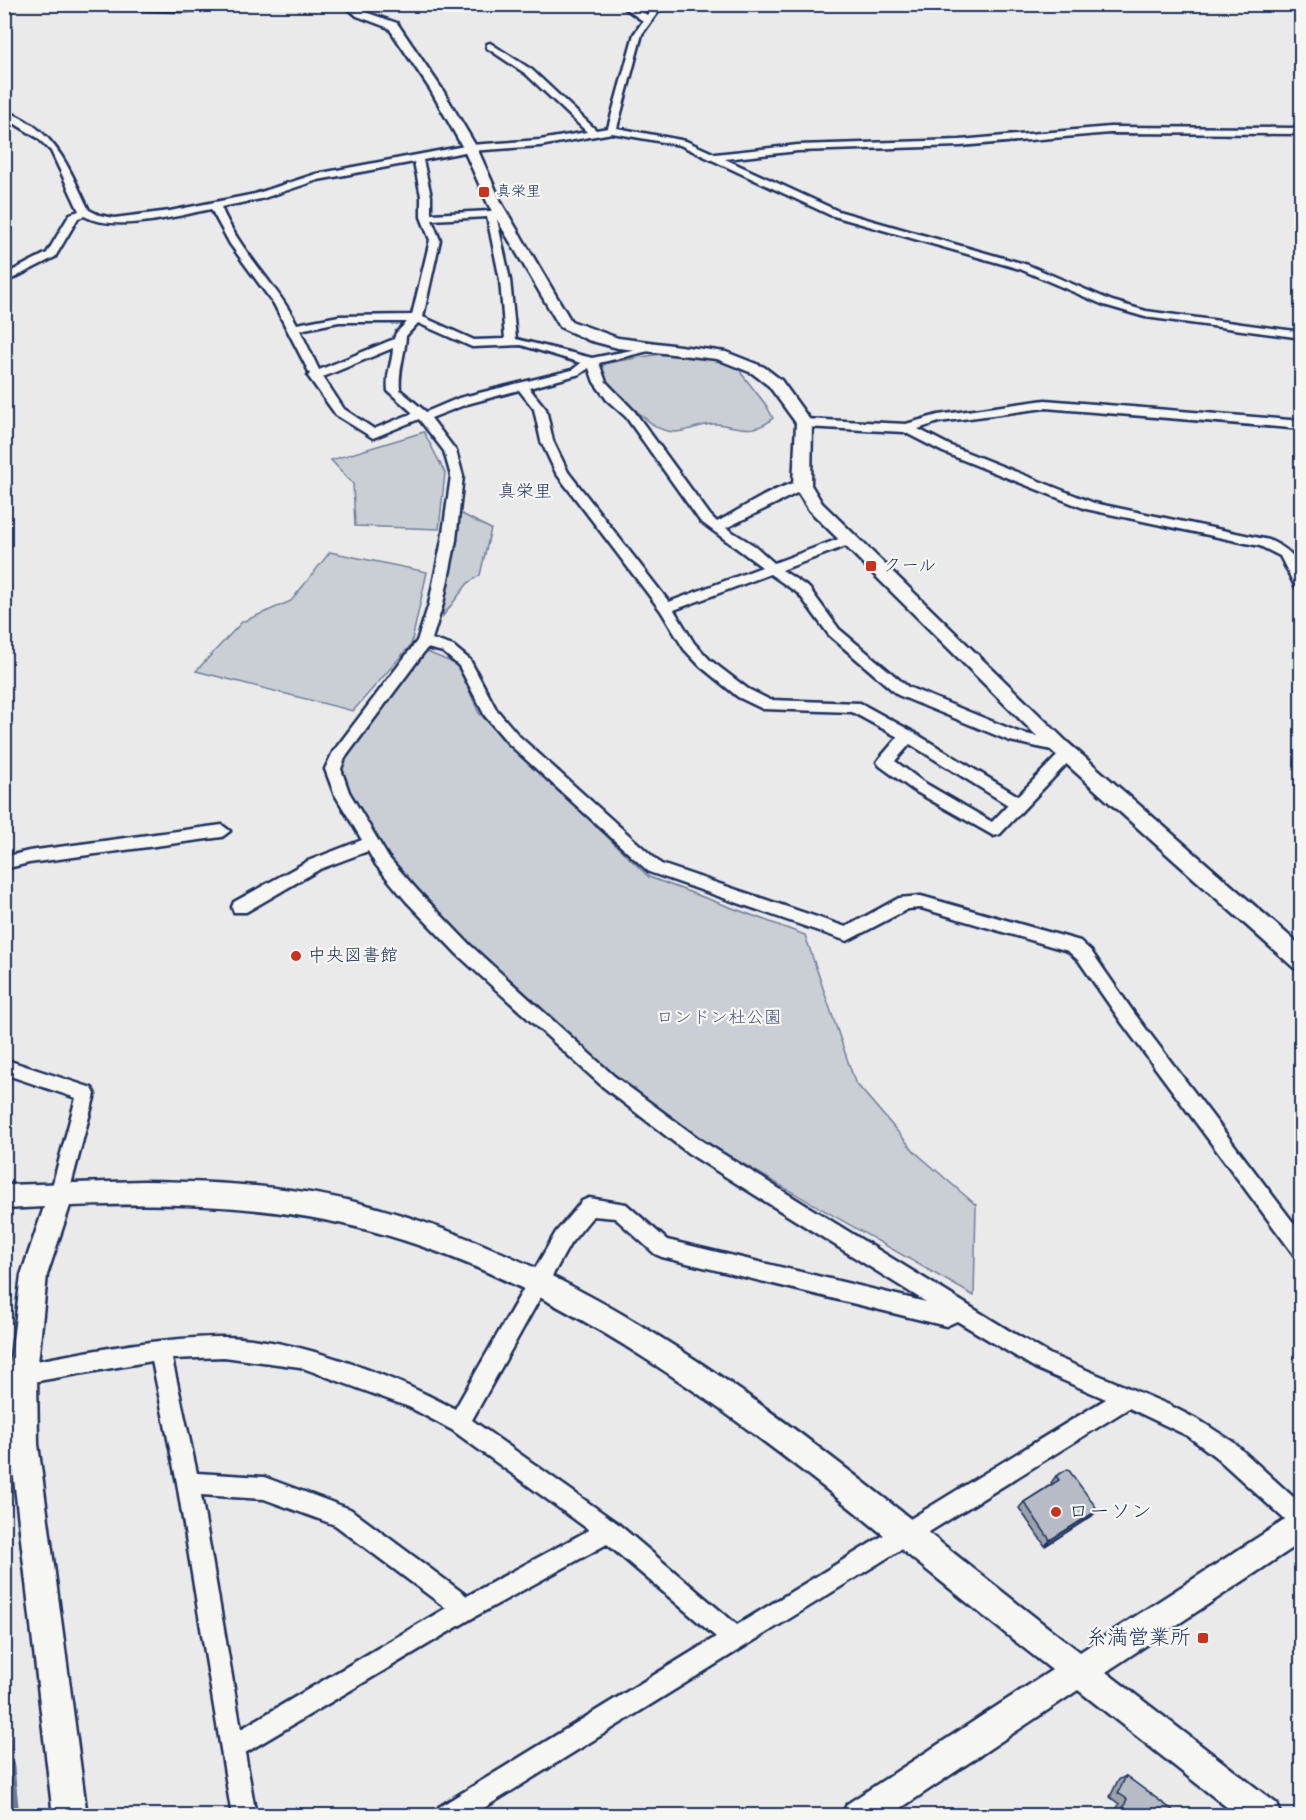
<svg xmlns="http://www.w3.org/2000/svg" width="1306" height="1820" viewBox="0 0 1306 1820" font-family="Mynerve,'Klee One',sans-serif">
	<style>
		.green { fill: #caced5; stroke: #727e9a; stroke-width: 1.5 }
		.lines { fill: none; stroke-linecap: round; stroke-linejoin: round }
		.stream { stroke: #6c7995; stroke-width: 7 }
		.street-casing { stroke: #1b2f5e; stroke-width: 5 }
		.secondary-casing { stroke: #1b2f5e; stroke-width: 5 }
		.street { fill: #f6f6f2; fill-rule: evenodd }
		.secondary { fill: #f6f6f2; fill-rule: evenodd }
		.wall { fill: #9da1aa; stroke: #1b2f5e; stroke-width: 1.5 }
		.shaded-wall { fill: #7f838b; stroke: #1b2f5e; stroke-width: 1.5 }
		.building { fill: #b6bbc6; stroke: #1b2f5e; stroke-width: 1.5 }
		.poi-dot { fill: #c8321e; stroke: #f6f6f2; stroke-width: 2 }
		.labels { text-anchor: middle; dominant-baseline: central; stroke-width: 4.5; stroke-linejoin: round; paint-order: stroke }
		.far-poi-label { font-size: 15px; fill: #1b2f5e; stroke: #f6f6f2; text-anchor: start }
		.far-quarter-label { font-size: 18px; fill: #1b2f5e; stroke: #f6f6f2 }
		.poi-label { font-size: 18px; fill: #1b2f5e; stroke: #f6f6f2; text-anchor: start }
		.park-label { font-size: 18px; fill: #47577c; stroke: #f6f6f2 }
		.near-poi-label { font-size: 21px; fill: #1b2f5e; stroke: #f6f6f2; text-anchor: start }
	</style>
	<rect width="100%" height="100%" fill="#e9eae9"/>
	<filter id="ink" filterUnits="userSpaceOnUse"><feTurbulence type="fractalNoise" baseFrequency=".0167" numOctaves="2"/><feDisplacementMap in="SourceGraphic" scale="12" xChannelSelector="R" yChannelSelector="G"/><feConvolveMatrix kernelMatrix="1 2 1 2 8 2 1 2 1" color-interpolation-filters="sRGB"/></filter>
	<g filter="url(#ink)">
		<!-- green -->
		<path class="green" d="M 672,352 L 734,363 L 741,369 L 741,373 L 766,405 L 773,418 C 755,436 737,426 716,424 C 702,423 688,432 675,432 C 657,431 651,423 639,413 C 618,395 611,395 599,369 L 607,363 Z
			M 424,432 L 445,473 L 439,529 L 355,526 L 353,484 L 331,460 Z
			M 458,512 L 491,529 L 480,575 L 468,583 L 443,616 L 446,582 Z
			M 330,552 L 427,572 L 411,645 L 353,711 L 196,671 L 242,622 L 291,601 Z
			M 425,651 L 458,665 L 479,713 L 649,877 L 805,935 L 855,1082 L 915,1152 L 976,1205 L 974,1296 L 703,1141 L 575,1045 L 475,952 L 387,859 L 346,790 L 339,768 L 344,755 Z"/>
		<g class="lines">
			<!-- stream -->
			<path class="stream" d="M 4,1699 L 16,1816"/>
			<!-- street casing -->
			<g class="street-casing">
				<path id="street" d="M 619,4 L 630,4 L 647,15 L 655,4 L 664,4 L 642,34 L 617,128 L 686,141 L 715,154 L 798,145 L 960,140 L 1110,127 L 1302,128 L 1302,134 L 1110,133 L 960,146 L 798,151 L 725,159 L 838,211 L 1028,265 L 1112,301 L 1146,311 L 1302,332 L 1302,338 L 1145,317 L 1104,305 L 1020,269 L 830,215 L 680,145 L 612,133 L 540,146 L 470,151 L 423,160 L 431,196 L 431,214 L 490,211 L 499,208 L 504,211 L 496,215 L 510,280 L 516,339 L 592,358 L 657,345 L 657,349 L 599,363 L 606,382 L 634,411 L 710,515 L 717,522 C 737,512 786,478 807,482 L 807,488 L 726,528 L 755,546 L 774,563 L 844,537 L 854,537 L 854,543 L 782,570 L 809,588 L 839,629 L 908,687 L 1018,732 L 1065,743 L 1066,749 L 1073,750 L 1076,754 L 1000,834 L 994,836 L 913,790 L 880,766 L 877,762 L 880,758 L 898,737 L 852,712 L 763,709 L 738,697 L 700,666 L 684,649 L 661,611 L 556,473 L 541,441 L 534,409 L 519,390 L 467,404 L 431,418 L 456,451 L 463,476 L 456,540 L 443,604 L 432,639 L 453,646 L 470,660 L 496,709 L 519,736 L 661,864 L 846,927 L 899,898 L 921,896 L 1080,941 L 1091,951 L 1134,1013 L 1302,1234 L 1302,1259 L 1295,1256 L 1122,1023 L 1079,961 L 1068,951 L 921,908 L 908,909 L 847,941 L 649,872 L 509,744 L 485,716 L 459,666 L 443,652 L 427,648 L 345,758 L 341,769 L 349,792 L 388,857 L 418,891 L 470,945 L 614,1076 L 702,1141 L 1008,1330 L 1051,1355 L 1169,1405 L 1202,1422 L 1233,1442 L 1302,1505 L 1302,1531 L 1294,1528 L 1217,1458 L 1188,1436 L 1129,1408 L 471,1816 L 436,1816 L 439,1807 L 716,1637 L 607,1544 L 474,1617 L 245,1753 L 256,1816 L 232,1816 L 177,1483 L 152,1361 L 4,1387 L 4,1367 C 76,1354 148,1338 221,1337 C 294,1337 392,1375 455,1409 L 556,1232 L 582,1201 L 589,1198 L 626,1204 L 667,1240 L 926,1302 L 688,1153 L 602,1086 L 458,955 L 406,901 L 376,865 L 368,851 L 320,869 L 246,912 L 234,912 L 232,907 L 234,902 L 308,861 L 362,840 L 334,793 L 325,769 L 333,752 L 417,641 L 429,604 L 442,540 L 451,476 L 444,451 L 419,419 L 373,438 L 336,415 L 308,376 L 310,374 L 274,304 L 230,244 L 211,209 C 176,216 117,233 84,216 L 78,218 L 55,257 L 4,283 L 4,275 L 47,253 L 70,214 L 79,211 L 51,151 L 38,138 L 4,117 L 4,110 C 56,130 67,165 89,210 L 99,215 L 114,218 L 170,211 L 255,194 L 316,174 L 470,145 L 540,140 L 587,132 L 526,74 L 487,48 L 487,44 L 490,43 L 532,70 L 596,130 L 608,128 L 634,34 L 643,21 ZM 414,162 L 421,196 L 421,217 L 430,240 L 412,315 L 339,316 L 297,324 C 275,282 239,251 221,207 L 261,199 L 318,180 ZM 487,217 L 500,280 L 505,339 L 474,340 L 423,317 L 440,240 L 432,220 ZM 339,322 L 407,322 L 396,333 L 394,339 L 319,370 L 300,330 ZM 418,323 L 472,347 L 521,345 L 581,363 L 572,370 L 459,398 L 426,412 L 400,390 C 398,370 405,355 406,336 ZM 393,348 C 392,366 386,371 388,391 L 413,413 L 374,429 L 344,409 L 323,377 ZM 589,368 L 594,382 L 607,400 L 626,417 L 700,521 L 762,567 L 669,602 L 568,472 L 553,441 L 546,409 L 529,388 L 580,374 ZM 770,574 L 799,594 L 829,635 L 898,695 L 1010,741 L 1061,752 L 1018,796 L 913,732 L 860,703 L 770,700 L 748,689 L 710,660 L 694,643 L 674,610 ZM 910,744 L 1008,805 L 992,822 L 923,782 L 895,761 ZM 593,1216 L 615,1218 L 655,1254 L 662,1257 L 946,1326 L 957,1321 L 1037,1369 L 1106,1399 L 737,1625 L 617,1523 L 472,1420 L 570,1244 ZM 224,1357 L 300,1367 L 409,1407 L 452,1430 L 589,1530 L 467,1596 L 350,1509 L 264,1477 L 197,1473 L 172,1359 ZM 201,1495 L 264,1499 L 335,1525 L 446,1608 L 241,1729 Z
					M 1045,400 L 1302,421 L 1302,429 L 1045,408 L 939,422 L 918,429 L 951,446 L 1094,503 L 1269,540 C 1294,552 1302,561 1302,590 L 1295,586 L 1280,556 L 1260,546 L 1086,509 L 943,452 L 904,432 L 804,427 L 798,423 L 804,419 L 906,424 L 938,415 Z
					M 222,825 L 230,831 L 222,837 L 29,863 L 4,869 L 4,857 L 29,851 Z
					M 4,1059 L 92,1088 L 95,1094 L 67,1200 L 60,1203 L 53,1200 L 50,1194 L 76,1098 L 4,1074 Z"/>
			</g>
			<!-- secondary casing -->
			<g class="secondary-casing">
				<path id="secondary" d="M 67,4 L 255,4 L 250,7 L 182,11 L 72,7 Z
					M 343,4 L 356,4 L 365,12 L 397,23 L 442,89 L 477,148 L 502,204 L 571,321 L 618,338 L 726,352 L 764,367 L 781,380 L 812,423 L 811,485 L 822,503 L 1067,742 L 1302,947 L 1302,970 L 1294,968 L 1053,752 L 809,510 L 793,485 L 796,423 L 769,386 L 752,373 L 717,359 L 618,348 L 588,340 L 560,327 L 488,204 L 463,148 L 430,89 L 389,28 L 357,16 Z
					M 144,1181 C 221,1182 299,1186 374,1207 C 647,1282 859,1484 1080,1652 L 1302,1509 L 1302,1542 L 1106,1672 L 1277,1804 L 1282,1816 L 1238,1816 L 1078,1690 L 889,1816 L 842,1816 L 847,1804 L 1052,1670 C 849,1513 624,1298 372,1231 C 273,1204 171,1202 70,1206 L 47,1275 L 37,1373 L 38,1444 L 87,1816 L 53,1816 L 10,1444 L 9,1373 L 21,1275 L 44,1207 L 4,1209 L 4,1185 Z"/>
			</g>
			<!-- street -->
			<use href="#street" class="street"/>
			<!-- secondary -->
			<use href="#secondary" class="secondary"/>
		</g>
		<!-- wall -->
		<path class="wall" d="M 1056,1476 L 1092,1516 L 1045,1546 L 1019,1508 L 1024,1502 L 1052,1484 L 1051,1483 Z
			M 1126,1776 L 1179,1815 L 1114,1815 L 1119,1804 L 1110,1797 L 1118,1780 Z"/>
		<!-- shaded-wall -->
		<path class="shaded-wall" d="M 1098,1510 L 1092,1516 L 1045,1546 L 1050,1540 Z"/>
		<!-- building -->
		<path class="building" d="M 1068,1469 L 1098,1510 L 1050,1540 L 1024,1502 L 1059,1480 L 1056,1476 Z
			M 1126,1776 L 1179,1815 L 1120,1815 L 1127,1799 L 1118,1793 Z"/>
	</g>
	<!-- markers -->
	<g class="poi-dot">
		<rect x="478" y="186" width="12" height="12" rx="3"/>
		<rect x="865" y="560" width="12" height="12" rx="3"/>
		<circle cx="296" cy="956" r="6"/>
		<circle cx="1056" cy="1512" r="6"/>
		<rect x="1197" y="1632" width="12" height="12" rx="3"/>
	</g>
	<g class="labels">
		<!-- far-poi labels -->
		<g class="far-poi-label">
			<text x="496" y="192">真栄里</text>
		</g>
		<!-- far-quarter labels -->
		<g class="far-quarter-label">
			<text x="525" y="492">真栄里</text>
		</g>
		<!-- poi labels -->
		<g class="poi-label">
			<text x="883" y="566">クール</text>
			<text x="308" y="956">中央図書館</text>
		</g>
		<!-- park labels -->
		<g class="park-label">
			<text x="719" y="1018">ロンドン杜公園</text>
		</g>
		<!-- near-poi labels -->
		<g class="near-poi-label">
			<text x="1068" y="1512">ローソン</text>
			<text x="1191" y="1638" text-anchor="end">糸満営業所</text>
		</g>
	</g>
	<!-- margin -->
	<rect width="1306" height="1820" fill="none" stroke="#f6f6f2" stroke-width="24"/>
	<rect x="12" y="12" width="1282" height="1796" fill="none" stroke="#1b2f5e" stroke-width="2" filter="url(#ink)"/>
</svg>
